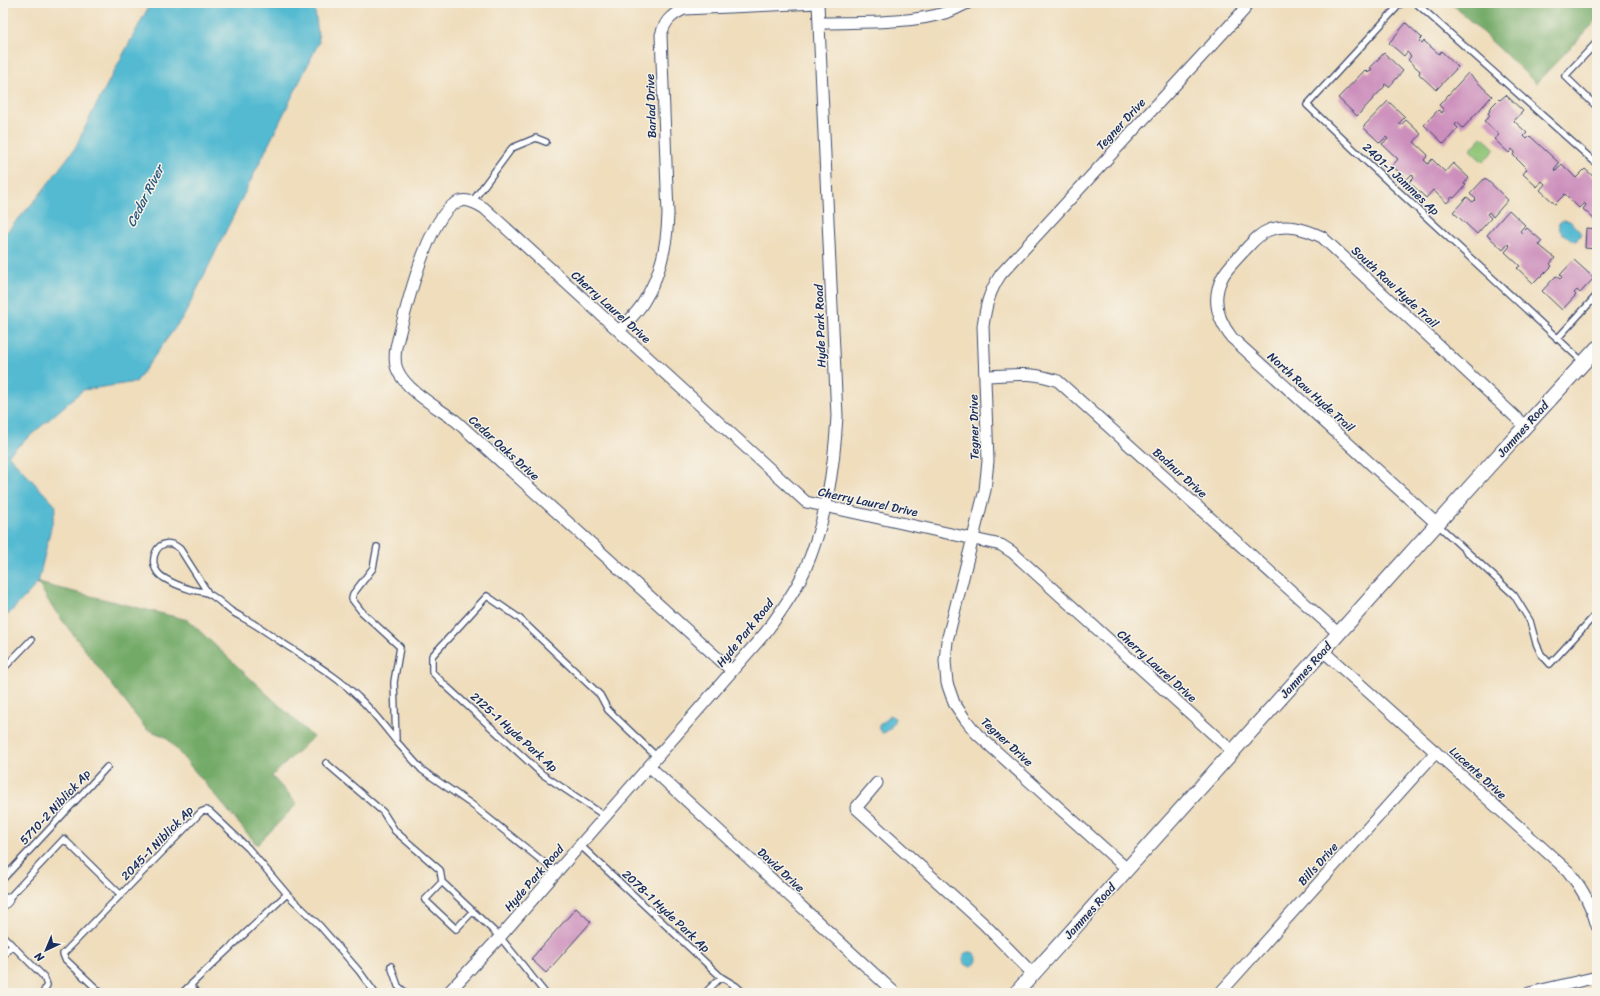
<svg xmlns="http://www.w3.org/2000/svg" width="1600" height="996" viewBox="0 0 1600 996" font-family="Sriracha,sans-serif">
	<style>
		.green { fill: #8fc476; stroke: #557a6a }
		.forest { fill: #73aa67; stroke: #476c62 }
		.water { fill: #53bad1; stroke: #377498 }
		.building { fill: #cc8ebc }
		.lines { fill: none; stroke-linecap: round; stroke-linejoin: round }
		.service-casing { stroke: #3b496c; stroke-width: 8 }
		.minor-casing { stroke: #3b496c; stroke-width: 13 }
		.tertiary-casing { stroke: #3b496c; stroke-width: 16 }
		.service { stroke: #fff; stroke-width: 5.5 }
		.minor { stroke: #fff; stroke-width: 11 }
		.tertiary { stroke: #fff; stroke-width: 14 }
		.labels { text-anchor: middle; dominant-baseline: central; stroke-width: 3; stroke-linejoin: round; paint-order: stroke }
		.street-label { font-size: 12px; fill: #1b2f5e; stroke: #f7f3e8 }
		.water-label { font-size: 13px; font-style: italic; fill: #2c5980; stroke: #f7f3e8 }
	</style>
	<rect width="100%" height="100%" fill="#f7f3e8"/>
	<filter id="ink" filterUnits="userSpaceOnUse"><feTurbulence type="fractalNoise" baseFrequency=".025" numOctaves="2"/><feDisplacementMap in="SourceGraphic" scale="8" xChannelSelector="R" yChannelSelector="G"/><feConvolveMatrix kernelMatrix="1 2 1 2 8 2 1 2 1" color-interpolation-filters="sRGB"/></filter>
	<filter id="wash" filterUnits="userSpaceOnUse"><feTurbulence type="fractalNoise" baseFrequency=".012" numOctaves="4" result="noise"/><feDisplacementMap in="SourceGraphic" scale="16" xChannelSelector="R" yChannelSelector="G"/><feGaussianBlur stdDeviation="0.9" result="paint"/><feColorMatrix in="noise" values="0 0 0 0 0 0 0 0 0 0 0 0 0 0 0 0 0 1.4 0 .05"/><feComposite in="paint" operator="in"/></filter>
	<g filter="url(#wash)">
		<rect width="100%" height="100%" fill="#efddbc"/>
		<!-- green -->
		<path class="green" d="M 1482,137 L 1495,149 L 1483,162 L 1470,150 Z"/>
		<!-- forest -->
		<path class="forest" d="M 1451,3 L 1597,3 L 1597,20 L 1536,83 Z
			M 38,583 L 188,620 L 313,737 L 272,776 L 297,804 L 257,845 L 166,737 L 146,729 L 52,607 Z"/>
		<!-- water -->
		<path class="water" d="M 148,3 L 314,3 L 319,42 L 185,314 L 136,382 L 83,390 L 8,455 L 56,506 L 38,583 L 3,620 L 3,236 L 38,197 L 75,148 L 92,113 L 149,6 Z
			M 1563,220 L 1570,221 C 1573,226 1579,229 1581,234 L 1576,241 C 1567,239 1557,232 1559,222 Z
			M 889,715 L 895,718 C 894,724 888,733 882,733 L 879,730 L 879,725 L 884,722 Z
			M963 959a7 7 0 1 1 14 0a7 7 0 1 1-14 0Z"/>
		<g id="blocks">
			<!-- building -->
			<path class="building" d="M 1406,23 L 1422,38 L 1419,41 L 1422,44 L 1424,41 L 1439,54 L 1441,51 L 1458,67 L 1436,90 L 1419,74 L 1420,71 L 1408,60 L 1411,56 L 1407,52 L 1404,56 L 1389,43 Z
				M 1384,53 L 1403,71 L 1389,87 L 1385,84 L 1384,85 L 1385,86 L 1357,116 L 1338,98 L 1365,70 L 1368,73 L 1372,69 L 1370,68 Z
				M 1468,73 L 1492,96 L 1463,128 L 1457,122 L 1455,125 L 1458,128 L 1444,144 L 1424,125 L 1438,110 L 1442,113 L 1444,110 L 1439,105 Z
				M 1506,95 L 1523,111 L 1514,121 L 1527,133 L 1524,136 L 1527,139 L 1530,136 L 1559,163 L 1554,169 L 1556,171 L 1562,164 L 1576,178 L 1585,169 L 1597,180 L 1597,222 L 1583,209 L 1586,205 L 1584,203 L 1579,208 L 1565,194 L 1555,204 L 1540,190 L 1545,184 L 1542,181 L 1537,187 L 1523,174 L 1527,169 L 1513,155 L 1515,152 L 1512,149 L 1509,153 L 1494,139 L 1499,135 L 1484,121 L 1490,116 L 1488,113 L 1490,111 L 1489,109 L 1499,99 L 1500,100 Z
				M 1388,101 L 1405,117 L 1399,123 L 1401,125 L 1406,120 L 1421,134 L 1414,142 L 1428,155 L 1424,160 L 1428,164 L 1432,159 L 1445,172 L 1453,163 L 1469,178 L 1464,184 L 1466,185 L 1454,198 L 1452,197 L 1447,203 L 1433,190 L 1426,198 L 1409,182 L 1414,177 L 1412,174 L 1407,179 L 1392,166 L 1398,159 L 1382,144 L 1388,139 L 1386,137 L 1380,143 L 1363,127 Z
				M 1485,178 L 1508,200 L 1493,217 L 1489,212 L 1487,214 L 1491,218 L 1477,234 L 1453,212 L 1467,197 L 1473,202 L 1476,199 L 1470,194 Z
				M 1509,210 L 1525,225 L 1520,231 L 1522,233 L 1527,228 L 1542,241 L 1539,245 L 1555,258 L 1550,264 L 1552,266 L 1540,278 L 1539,277 L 1533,283 L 1517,268 L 1520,266 L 1505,252 L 1510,246 L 1508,244 L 1503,250 L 1487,235 Z
				M 1586,228 L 1597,229 L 1597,249 L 1585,248 Z
				M 1574,260 L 1594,278 L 1580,293 L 1577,290 L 1574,293 L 1576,295 L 1562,310 L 1542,291 L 1556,276 L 1560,279 L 1562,277 L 1560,275 Z
				M 576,908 L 591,922 L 546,973 L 531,959 Z"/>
		</g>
	</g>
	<g filter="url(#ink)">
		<use href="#blocks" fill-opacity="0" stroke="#3b496c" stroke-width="1"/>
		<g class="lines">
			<!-- service casing -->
			<g class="service-casing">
				<path id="service" d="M 1401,3 L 1307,105 L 1369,164 L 1583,362
					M 1416,3 L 1597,164
					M 1597,42 L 1565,76 L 1597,107
					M 472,202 L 512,148 L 536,138 L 546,142
					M 1557,339 L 1597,295
					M 1437,524 L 1514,595 L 1530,621 L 1536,643 L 1541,654 L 1550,664 L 1597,613
					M 377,547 L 373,568 L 353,594 L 352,599 L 362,612 L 400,647 L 394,682 L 396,741 L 422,770 L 471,804 L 556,872
					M 208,593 L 180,549 C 159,530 142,565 164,578 C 172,583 182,587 192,590 C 197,591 204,591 209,594 C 217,598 223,605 231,611 C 239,616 248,620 257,626 C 269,633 280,642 292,649 C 315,664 339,678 358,697 C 372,710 384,726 396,741
					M 3,669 L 31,640
					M 326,763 L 383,812 L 395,831 L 440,870 L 442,882
					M 605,816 L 542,774 L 445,685 L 432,672 L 432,656 L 487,596 L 519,618 L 600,695 L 608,710 L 657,757
					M 580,845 L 721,977 L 736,986
					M 3,879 L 107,767
					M 3,896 L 7,900 L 64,839 L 121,895
					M 473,911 L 456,929 L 425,900 L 442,882 L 500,937 L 545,993
					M 3,936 L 44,977 L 47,985 L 43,993
					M 3,956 L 12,945
					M 391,966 L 398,986 L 406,993
					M 190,985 L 197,993
					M 101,993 L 65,959 L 63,954 L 201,812 L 206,810 L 210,812 L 248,848 L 287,894 L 320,926 L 359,971 L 375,993
					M 182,993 L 287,894
					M 705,993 L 721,977
					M 729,993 L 736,986 L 744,993"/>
			</g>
			<!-- minor casing -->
			<g class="minor-casing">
				<path id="minor" d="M 820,23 C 859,22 911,24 948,12 C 955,9 961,6 968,3
					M 619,331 C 627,322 637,313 643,303 C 661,275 667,246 668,214 L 661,35 C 665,21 671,15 684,9 L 817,3
					M 986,376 C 1014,375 1031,371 1058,381 L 1339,634
					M 1437,524 L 1232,338 C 1218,320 1211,300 1222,278 C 1226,269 1236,260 1243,252 C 1251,244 1258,234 1269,230 C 1287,223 1305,229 1322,237 L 1525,426
					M 1323,651 L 1568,871 C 1582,888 1592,905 1597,926
					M 732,671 L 456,421 C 438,408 405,390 397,369 C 394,362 395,354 396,347 C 404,318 428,208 461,201 C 469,199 477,204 484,208 L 806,502 L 1001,545 L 1012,552 L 1233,752
					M 649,766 L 895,993
					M 877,783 L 856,808 L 984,924 L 1033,974
					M 1127,869 L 977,734 L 965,719 L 954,703 L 947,683 L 945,661 L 947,641 L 985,490 L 988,461 L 983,326 C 986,305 989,292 1001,274 L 1244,10 L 1247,3
					M 3,904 L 7,900
					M 448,993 L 500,937 L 766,632 C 780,613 794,593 804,572 C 826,522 834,470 837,416 L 818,3
					M 1220,993 L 1436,752
					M 1529,993 L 1597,977"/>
			</g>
			<!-- tertiary casing -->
			<g class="tertiary-casing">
				<path id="tertiary" d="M 1016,993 L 1489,466 L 1597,348"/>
			</g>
			<!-- service -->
			<use href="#service" class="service"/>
			<!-- minor -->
			<use href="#minor" class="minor"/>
			<!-- tertiary -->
			<use href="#tertiary" class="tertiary"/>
		</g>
	</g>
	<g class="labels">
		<!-- street labels -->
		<g class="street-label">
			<text transform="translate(651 106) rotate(-92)">Barlad Drive</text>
			<text transform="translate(1121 124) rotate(-47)">Tegner Drive</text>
			<text transform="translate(1401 179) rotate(43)">2401-1 Jammes Ap</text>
			<text transform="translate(1395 287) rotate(43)">South Raw Hyde Trail</text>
			<text transform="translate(611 307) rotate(42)">Cherry Laurel Drive</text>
			<text transform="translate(820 326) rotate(-92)">Hyde Park Road</text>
			<text transform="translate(1311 392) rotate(42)">North Raw Hyde Trail</text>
			<text transform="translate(974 427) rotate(-91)">Tegner Drive</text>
			<text transform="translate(1523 429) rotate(-48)">Jammes Road</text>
			<text transform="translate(504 448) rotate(42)">Cedar Oaks Drive</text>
			<text transform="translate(1180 473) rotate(42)">Badnur Drive</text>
			<text transform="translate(868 502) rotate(12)">Cherry Laurel Drive</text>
			<text transform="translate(745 633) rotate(-51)">Hyde Park Road</text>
			<text transform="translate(1157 666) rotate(42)">Cherry Laurel Drive</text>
			<text transform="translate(1306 670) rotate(-48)">Jammes Road</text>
			<text transform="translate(514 732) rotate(42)">2125-1 Hyde Park Ap</text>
			<text transform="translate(1007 742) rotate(43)">Tegner Drive</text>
			<text transform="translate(1478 773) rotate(42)">Lucente Drive</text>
			<text transform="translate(55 807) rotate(-47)">5710-2 Niblick Ap</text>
			<text transform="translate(157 843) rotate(-46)">2045-1 Niblick Ap</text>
			<text transform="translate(1318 864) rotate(-48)">Bills Drive</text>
			<text transform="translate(781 870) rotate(43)">David Drive</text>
			<text transform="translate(534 878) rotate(-49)">Hyde Park Road</text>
			<text transform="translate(666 911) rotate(43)">2078-1 Hyde Park Ap</text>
			<text transform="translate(1090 911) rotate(-48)">Jammes Road</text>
		</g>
		<!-- water labels -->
		<g class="water-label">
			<text transform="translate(145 196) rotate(-63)">Cedar River</text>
		</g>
	</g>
	<!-- margin -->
	<rect width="1600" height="996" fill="none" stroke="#f7f3e8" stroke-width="16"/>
	<!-- north arrow -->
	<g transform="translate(46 950) rotate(224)" stroke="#f7f3e8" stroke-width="3" paint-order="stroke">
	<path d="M0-3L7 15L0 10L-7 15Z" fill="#1b2f5e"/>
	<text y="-6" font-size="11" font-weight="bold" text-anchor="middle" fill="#1b2f5e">N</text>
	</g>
</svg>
